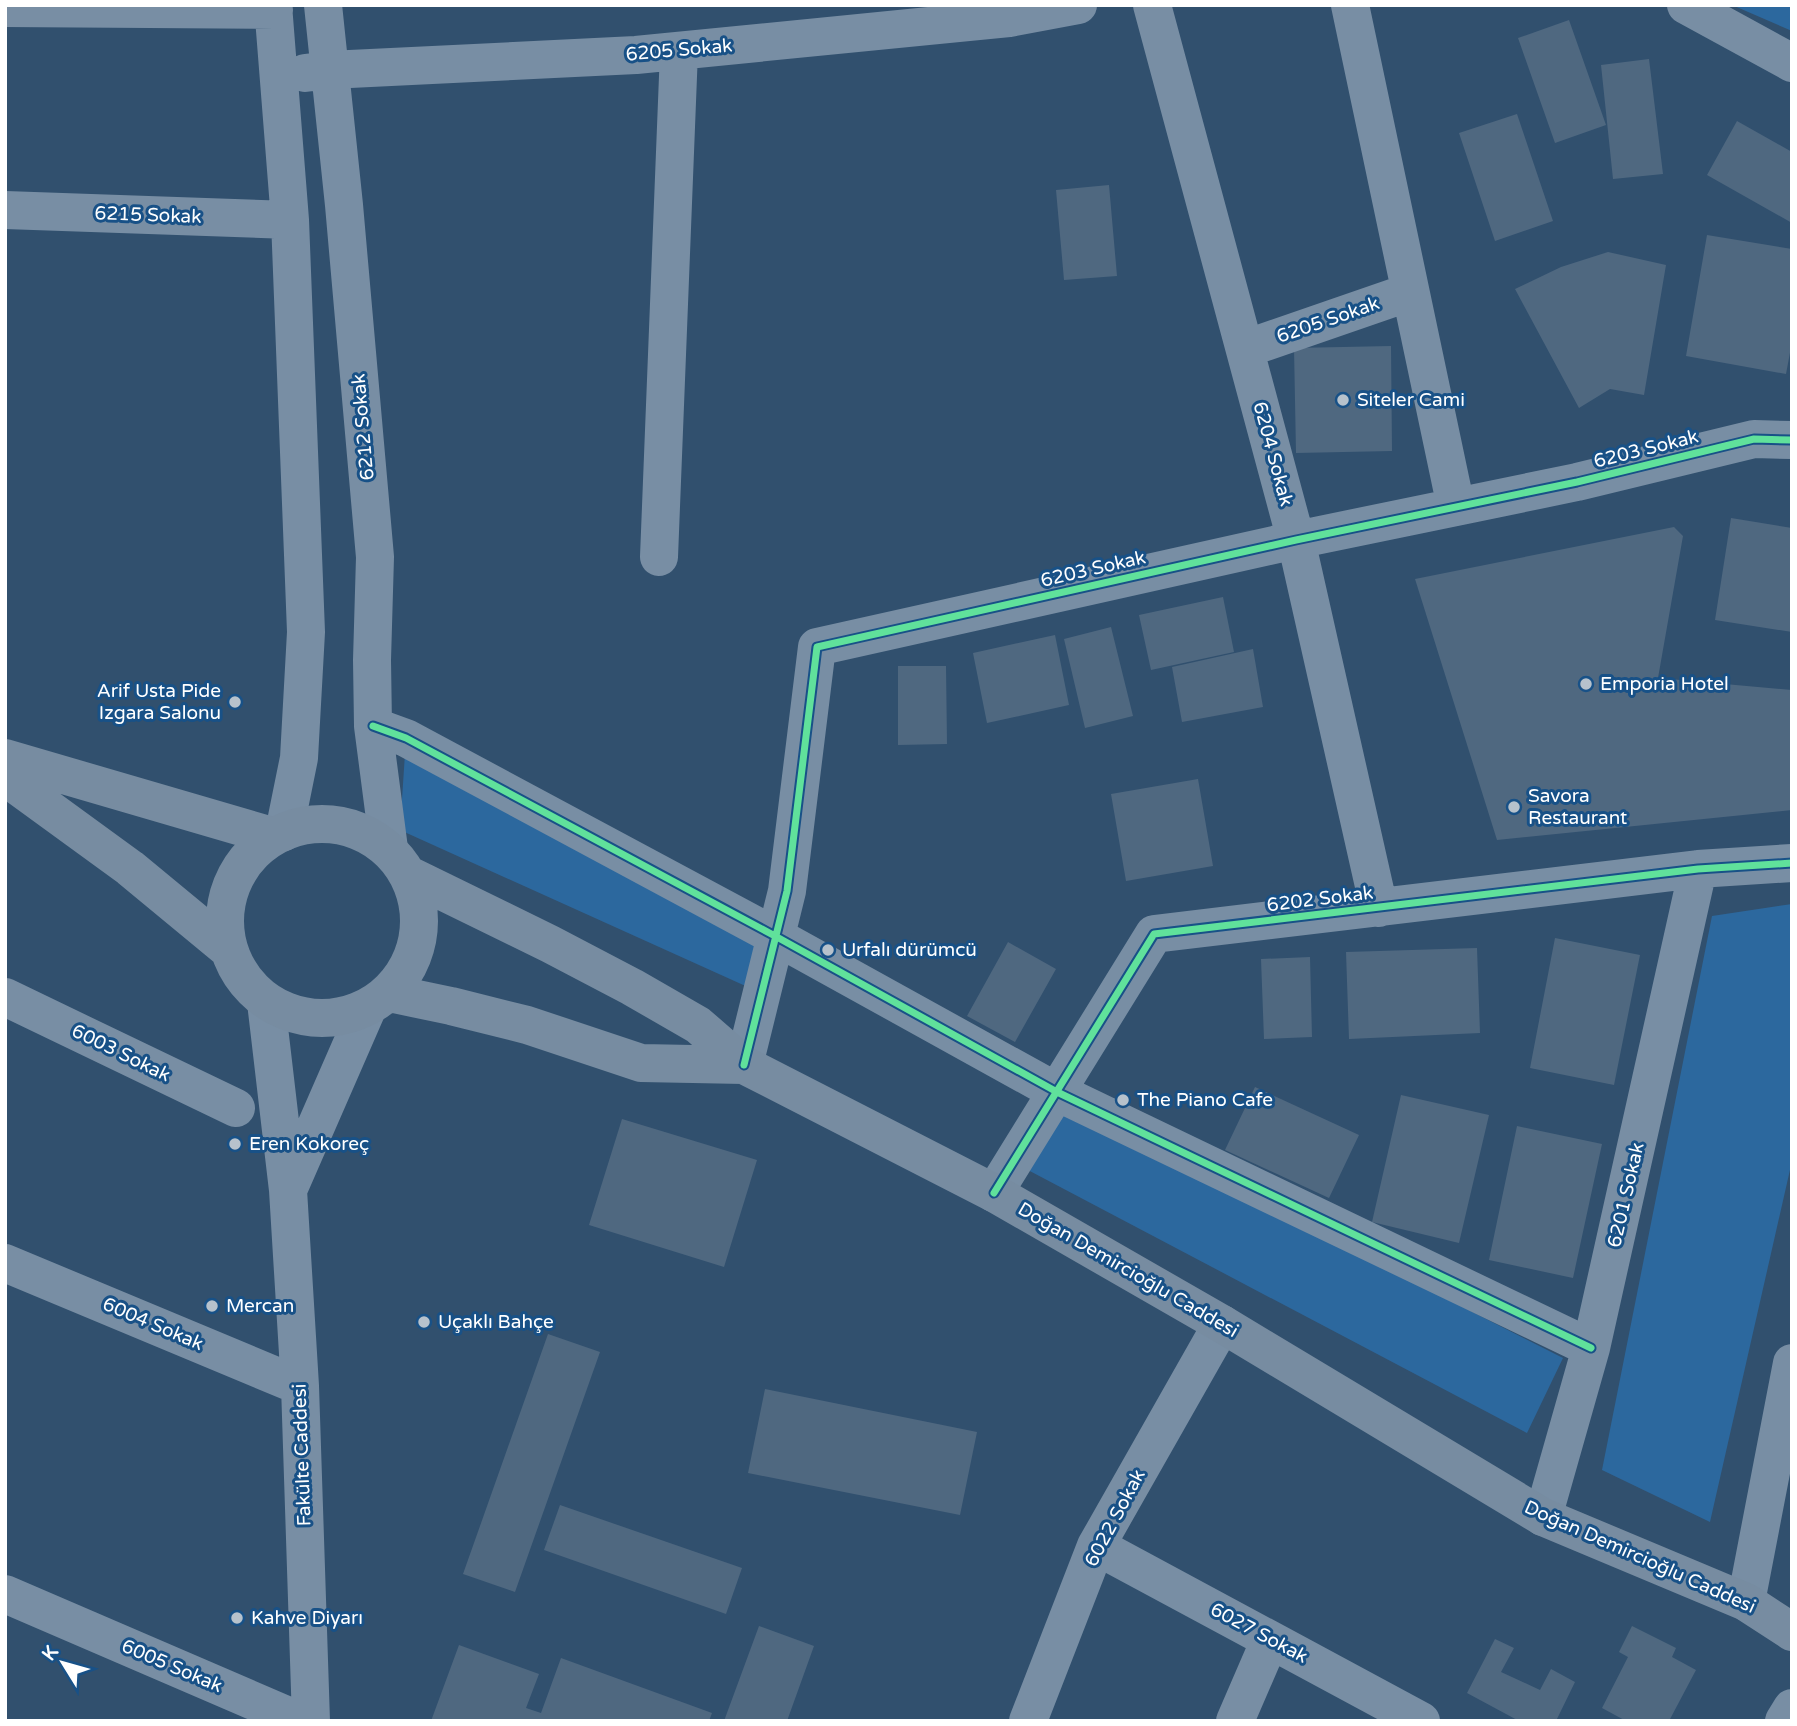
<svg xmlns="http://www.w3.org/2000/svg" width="1797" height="1726" viewBox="0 0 1797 1726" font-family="'Varela Round',sans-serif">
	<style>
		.green { fill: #2c689e }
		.building { fill: #4f6880 }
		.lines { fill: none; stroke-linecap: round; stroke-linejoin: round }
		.minor { stroke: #788ea4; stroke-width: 38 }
		.major { stroke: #778ca1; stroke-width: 38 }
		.cycleway-casing { stroke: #185187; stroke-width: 11 }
		.cycleway { stroke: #60e19b; stroke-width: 7 }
		.poi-dot { fill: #b7c2cc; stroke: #185187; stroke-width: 2.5 }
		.labels { text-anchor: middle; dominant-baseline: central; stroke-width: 6; stroke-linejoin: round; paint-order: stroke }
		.street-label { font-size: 19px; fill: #fff; stroke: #185187 }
		.poi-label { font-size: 19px; fill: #fff; stroke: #185187; text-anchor: start }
	</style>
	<rect width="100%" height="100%" fill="#31506e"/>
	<!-- green -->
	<path class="green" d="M 1732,5 L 1792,5 L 1792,31 Z
		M 406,738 L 775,936 L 761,993 L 400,830 Z
		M 1792,904 L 1792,1161 L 1710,1522 L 1602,1470 L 1712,916 Z
		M 1061,1103 L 1563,1358 L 1527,1433 L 1026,1169 Z"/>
	<!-- building -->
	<path class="building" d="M 1569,20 L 1606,125 L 1555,143 L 1518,38 Z
		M 1649,59 L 1663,174 L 1613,179 L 1601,65 Z
		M 1517,114 L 1553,221 L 1495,241 L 1459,133 Z
		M 1737,121 L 1792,152 L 1792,223 L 1707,175 Z
		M 1109,185 L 1117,276 L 1064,280 L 1056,190 Z
		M 1707,235 L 1792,249 L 1792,342 L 1786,374 L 1686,356 Z
		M 1608,252 L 1666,265 L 1644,395 L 1610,389 L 1579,408 L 1515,289 L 1561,267 Z
		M 1391,346 L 1392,451 L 1296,453 L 1294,348 Z
		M 1731,518 L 1792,528 L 1792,632 L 1715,620 Z
		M 1674,527 L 1683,536 L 1658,678 L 1792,690 L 1792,810 L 1497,840 L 1415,579 Z
		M 1223,597 L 1234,652 L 1151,670 L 1139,615 Z
		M 1111,627 L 1133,716 L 1085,728 L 1064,639 Z
		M 1055,635 L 1069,705 L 987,723 L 973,653 Z
		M 1253,649 L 1263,707 L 1182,722 L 1172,667 Z
		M 898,666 L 946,666 L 947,744 L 898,745 Z
		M 1198,779 L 1213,866 L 1126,881 L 1111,794 Z
		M 1555,938 L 1640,955 L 1614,1085 L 1530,1068 Z
		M 1008,942 L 1056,969 L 1015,1042 L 967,1016 Z
		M 1477,948 L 1480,1033 L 1349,1039 L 1346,952 Z
		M 1310,957 L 1312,1037 L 1264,1039 L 1261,959 Z
		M 1255,1087 L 1359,1135 L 1329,1198 L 1225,1150 Z
		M 1401,1095 L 1489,1115 L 1459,1243 L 1372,1222 Z
		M 622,1119 L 757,1160 L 724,1267 L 589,1225 Z
		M 1517,1126 L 1602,1144 L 1573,1278 L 1489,1260 Z
		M 548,1334 L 600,1352 L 515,1592 L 463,1574 Z
		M 765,1389 L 977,1432 L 960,1515 L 748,1473 Z
		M 560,1505 L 742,1568 L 726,1614 L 544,1550 Z
		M 759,1626 L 814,1646 L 787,1721 L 724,1721 Z
		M 1632,1626 L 1676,1648 L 1672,1657 L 1696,1670 L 1669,1721 L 1626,1721 L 1602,1708 L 1628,1657 L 1619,1652 Z
		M 1495,1639 L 1514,1648 L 1501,1672 L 1540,1690 L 1551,1669 L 1575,1682 L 1556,1721 L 1519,1721 L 1467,1693 Z
		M 459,1645 L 539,1674 L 526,1708 L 541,1713 L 561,1658 L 712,1713 L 709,1721 L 431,1721 Z"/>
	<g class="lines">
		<!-- minor -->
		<path class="minor" d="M 273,5 L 290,220 L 306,632 L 299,758 L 284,832
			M 323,5 L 344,205 L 375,557 L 372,660 L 373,726 L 389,849
			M 1152,5 L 1296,540 L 1379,908
			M 1350,5 L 1456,507
			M 1686,5 L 1792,63
			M 5,8 L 274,10
			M 305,73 L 329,70 L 636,55 L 1009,18 L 1078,5
			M 5,210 L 290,220
			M 1245,349 L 1410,292
			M 659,557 L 679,51
			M 373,726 L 406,738 L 775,936 L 1057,1092 L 1591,1348
			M 5,997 L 236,1108
			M 266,1002 L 288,1190 L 300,1386 L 311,1721
			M 744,1065 L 787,891 L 817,647 L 1296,540 L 1577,482 L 1754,439 L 1792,440
			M 289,1188 L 368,1007
			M 994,1193 L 1154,934 L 1698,869 L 1792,863
			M 5,1263 L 300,1386
			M 1543,1517 L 1591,1348 L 1698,869
			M 1096,1546 L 1421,1721
			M 5,1594 L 300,1721
			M 1746,1602 L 1792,1363
			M 1028,1721 L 1096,1546 L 1222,1324
			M 1235,1721 L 1270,1640
			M 1784,1721 L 1792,1708"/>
		<!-- major -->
		<path class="major" d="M 5,758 L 272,836
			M 5,777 L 130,868 L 228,949
			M225 921a97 97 0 1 1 194 0a97 97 0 1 1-194 0Z
			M 409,875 L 550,944 L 632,987 L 698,1025 L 744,1065
			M 389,993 L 451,1006 L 527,1025 L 641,1063 L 744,1065 L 994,1193 L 1222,1324 L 1543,1517 L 1746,1602 L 1792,1632"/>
		<!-- cycleway casing -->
		<g class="cycleway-casing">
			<path id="cycleway" d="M 373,726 L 406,738 L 775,936 L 1057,1092 L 1591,1348
				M 744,1065 L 787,891 L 817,647 L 1296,540 L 1577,482 L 1754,439 L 1792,440
				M 994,1193 L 1154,934 L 1698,869 L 1792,863"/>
		</g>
		<!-- cycleway -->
		<use href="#cycleway" class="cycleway"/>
	</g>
	<!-- markers -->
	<g class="poi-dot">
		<circle cx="1343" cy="400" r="7"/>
		<circle cx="1586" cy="684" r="7"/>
		<circle cx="235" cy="702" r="7"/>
		<circle cx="1514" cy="807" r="7"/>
		<circle cx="828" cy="950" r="7"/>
		<circle cx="1123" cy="1100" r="7"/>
		<circle cx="235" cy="1144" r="7"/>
		<circle cx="212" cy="1306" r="7"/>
		<circle cx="424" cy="1322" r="7"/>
		<circle cx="237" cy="1618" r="7"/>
	</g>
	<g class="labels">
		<!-- street labels -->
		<g class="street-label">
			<text transform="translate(679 50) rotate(-5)">6205 Sokak</text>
			<text transform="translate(148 215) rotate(2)">6215 Sokak</text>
			<text transform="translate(1328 320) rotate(-19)">6205 Sokak</text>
			<text transform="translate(363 427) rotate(-95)">6212 Sokak</text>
			<text transform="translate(1646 449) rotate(-14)">6203 Sokak</text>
			<text transform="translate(1273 454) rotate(75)">6204 Sokak</text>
			<text transform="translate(1093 569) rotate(-13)">6203 Sokak</text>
			<text transform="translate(1320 899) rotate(-7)">6202 Sokak</text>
			<text transform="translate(121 1053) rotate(26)">6003 Sokak</text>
			<text transform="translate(1626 1195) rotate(-77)">6201 Sokak</text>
			<text transform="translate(1128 1270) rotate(30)">Doğan Demircioğlu Caddesi</text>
			<text transform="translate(153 1324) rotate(23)">6004 Sokak</text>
			<text transform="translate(302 1455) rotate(-92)">Fakülte Caddesi</text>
			<text transform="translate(1115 1518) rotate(-62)">6022 Sokak</text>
			<text transform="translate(1640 1557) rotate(24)">Doğan Demircioğlu Caddesi</text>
			<text transform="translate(1259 1633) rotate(28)">6027 Sokak</text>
			<text transform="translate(172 1666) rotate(23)">6005 Sokak</text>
		</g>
		<!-- poi labels -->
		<g class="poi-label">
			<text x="1357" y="400">Siteler Cami</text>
			<text x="1600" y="684">Emporia Hotel</text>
			<text x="221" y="691" text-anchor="end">Arif Usta Pide<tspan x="221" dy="22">Izgara Salonu</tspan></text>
			<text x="1528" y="796">Savora<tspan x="1528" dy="22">Restaurant</tspan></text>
			<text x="842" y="950">Urfalı dürümcü</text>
			<text x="1137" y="1100">The Piano Cafe</text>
			<text x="249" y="1144">Eren Kokoreç</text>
			<text x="226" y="1306">Mercan</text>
			<text x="438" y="1322">Uçaklı Bahçe</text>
			<text x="251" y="1618">Kahve Diyarı</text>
		</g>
	</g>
	<!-- border -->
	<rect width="1797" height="1726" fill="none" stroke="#ffffff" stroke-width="14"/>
	<!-- north arrow -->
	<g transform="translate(63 1663) rotate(307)" stroke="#185187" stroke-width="5" paint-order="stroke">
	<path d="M0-5L12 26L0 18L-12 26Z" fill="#ffffff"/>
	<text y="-10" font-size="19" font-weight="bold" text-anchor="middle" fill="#ffffff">K</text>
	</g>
</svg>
